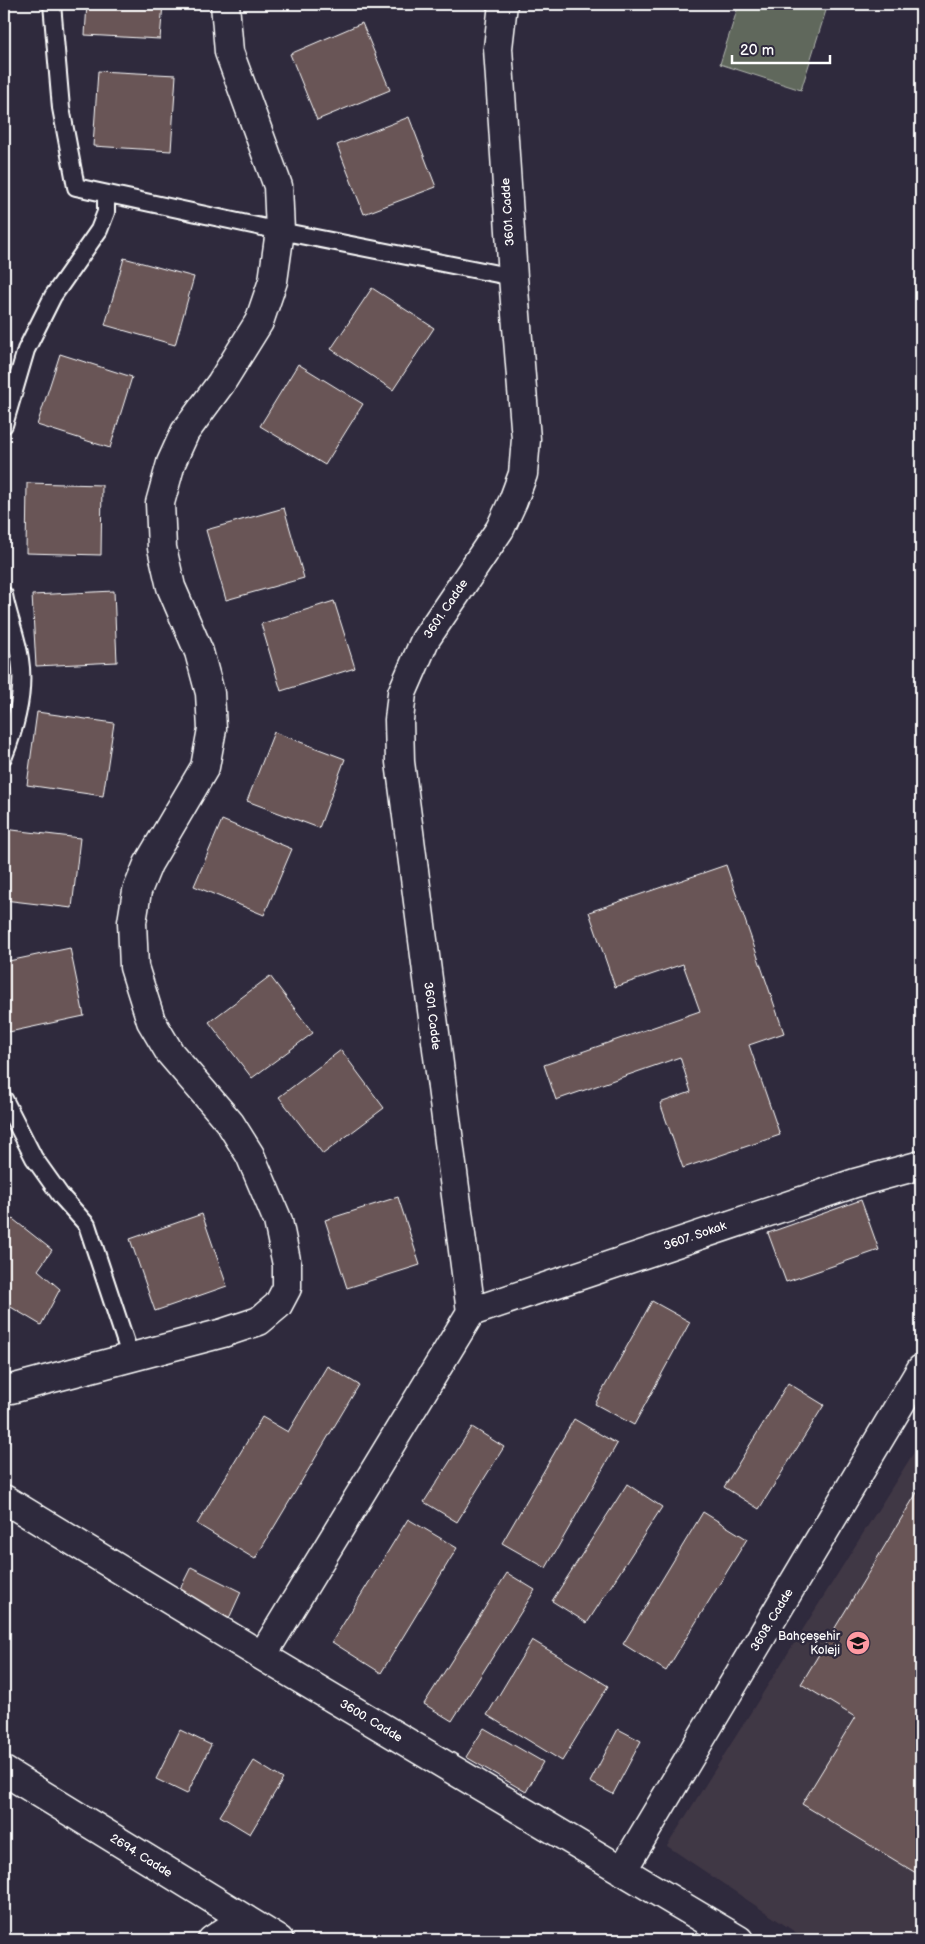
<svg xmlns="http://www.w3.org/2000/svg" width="925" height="1944" viewBox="0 0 925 1944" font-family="'Balsamiq Sans',sans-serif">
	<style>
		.built { fill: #403745 }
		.green { fill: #60685c; stroke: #b0b4ae }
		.building { fill: #695557; stroke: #fff }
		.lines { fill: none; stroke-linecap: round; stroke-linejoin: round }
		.lane-casing { stroke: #fff; stroke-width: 20 }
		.street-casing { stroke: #fff; stroke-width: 31 }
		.lane { stroke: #2f2a3d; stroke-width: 16 }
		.street { stroke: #2f2a3d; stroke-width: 28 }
		.labels { text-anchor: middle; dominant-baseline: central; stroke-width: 5; stroke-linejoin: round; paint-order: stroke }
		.street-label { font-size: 12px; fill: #fff; stroke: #2f2a3d }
		.poi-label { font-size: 12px; fill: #fff; stroke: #2f2a3d; text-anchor: end }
	</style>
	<rect width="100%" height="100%" fill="#2f2a3d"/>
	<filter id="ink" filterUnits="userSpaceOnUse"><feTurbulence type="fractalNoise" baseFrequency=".02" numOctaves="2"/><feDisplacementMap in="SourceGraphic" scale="10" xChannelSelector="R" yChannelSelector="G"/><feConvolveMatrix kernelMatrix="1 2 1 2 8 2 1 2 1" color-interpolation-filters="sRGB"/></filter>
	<g filter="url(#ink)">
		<!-- built -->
		<path class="built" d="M 921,1441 L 921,1940 L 807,1940 L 667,1846 Z"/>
		<!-- green -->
		<path class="green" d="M 739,4 L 828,4 L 801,90 L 720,64 Z"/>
		<!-- building -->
		<path class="building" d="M 87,4 L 163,4 L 160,39 L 85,35 Z
			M 362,23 L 390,90 L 317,120 L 290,54 Z
			M 98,71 L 176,75 L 171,151 L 93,146 Z
			M 409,117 L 436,187 L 364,214 L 337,145 Z
			M 124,258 L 194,277 L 175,345 L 105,325 Z
			M 372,288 L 434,328 L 393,390 L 331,349 Z
			M 60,354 L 132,377 L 110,448 L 37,425 Z
			M 298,364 L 363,404 L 325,465 L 260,426 Z
			M 27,483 L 102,485 L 101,555 L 26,553 Z
			M 284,508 L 304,578 L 226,600 L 206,530 Z
			M 114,591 L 117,662 L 36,666 L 32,595 Z
			M 334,601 L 355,668 L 281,691 L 261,624 Z
			M 37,712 L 114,723 L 103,796 L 27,785 Z
			M 274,732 L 345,759 L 319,828 L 247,801 Z
			M 222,820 L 292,849 L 264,915 L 194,886 Z
			M 4,829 L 80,838 L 72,908 L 4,900 Z
			M 726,865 L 784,1033 L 749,1045 L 780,1135 L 683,1168 L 660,1103 L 691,1092 L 680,1057 L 556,1100 L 544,1065 L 700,1011 L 683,964 L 615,987 L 589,912 Z
			M 70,948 L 84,1016 L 9,1032 L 4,1009 L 4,962 Z
			M 270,976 L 313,1033 L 252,1078 L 209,1022 Z
			M 341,1050 L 384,1108 L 323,1154 L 279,1097 Z
			M 398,1197 L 420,1265 L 347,1288 L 325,1220 Z
			M 861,1200 L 879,1250 L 786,1282 L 768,1233 Z
			M 4,1212 L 52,1250 L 38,1270 L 60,1289 L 41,1325 L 4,1303 Z
			M 202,1214 L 227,1286 L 155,1311 L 130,1239 Z
			M 652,1301 L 690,1322 L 634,1425 L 595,1404 Z
			M 327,1366 L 359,1385 L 255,1559 L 197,1524 L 262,1417 L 288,1432 Z
			M 788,1383 L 824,1405 L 759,1509 L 724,1487 Z
			M 574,1419 L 617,1444 L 546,1568 L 502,1543 Z
			M 472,1427 L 504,1447 L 457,1522 L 424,1502 Z
			M 627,1484 L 662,1507 L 587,1623 L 552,1601 Z
			M 921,1486 L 921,1876 L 802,1804 L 855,1717 L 801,1684 Z
			M 703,1512 L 747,1539 L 666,1671 L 623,1644 Z
			M 408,1519 L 457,1548 L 381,1673 L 332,1642 Z
			M 191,1567 L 241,1592 L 226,1625 L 175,1599 Z
			M 507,1573 L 535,1590 L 452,1721 L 424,1704 Z
			M 532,1640 L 608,1686 L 562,1761 L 487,1715 Z
			M 484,1728 L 543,1762 L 526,1792 L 466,1757 Z
			M 618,1729 L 641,1741 L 613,1794 L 590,1782 Z
			M 180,1730 L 211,1745 L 187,1794 L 156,1779 Z
			M 254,1761 L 283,1779 L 250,1834 L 220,1816 Z"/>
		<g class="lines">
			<!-- lane casing -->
			<g class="lane-casing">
				<path id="lane" d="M 52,4 L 61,108 L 76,187 L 280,231 L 513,277
					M 4,425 L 26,350 L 53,296 L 99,230 L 106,212 L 106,194
					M 4,595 C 8,617 17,637 20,659 C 25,691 16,726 4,756
					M 4,1099 L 34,1158 L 61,1196 L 87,1225 L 131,1358"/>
			</g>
			<!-- street casing -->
			<g class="street-casing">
				<path id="street" d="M 471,1312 L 400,762 L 399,720 L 402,693 L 425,640 L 500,529 L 513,501 L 523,474 L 526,439 L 513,277 L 498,48 L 503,4
					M 471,1312 L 855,1183 L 921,1165
					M 4,1388 L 11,1389 L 223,1333 L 259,1321 L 278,1305 L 287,1288 L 287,1265 L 278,1221 L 250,1155 L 230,1123 L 170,1053 L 151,1021 L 134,967 L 132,922 L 137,891 L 148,864 L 205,767 L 212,729 L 210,693 L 199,652 L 171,587 L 162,548 L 160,503 L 171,463 L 185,432 L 221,383 L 259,322 L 273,281 L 280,231 L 278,186 L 229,52 L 225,4
					M 4,1499 L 262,1656 L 739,1940
					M 262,1656 L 471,1312
					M 4,1771 L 279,1940
					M 622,1871 L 921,1369
					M 212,1940 L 243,1919"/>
			</g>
			<!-- lane -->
			<use href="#lane" class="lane"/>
			<!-- street -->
			<use href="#street" class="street"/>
		</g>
	</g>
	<!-- icons -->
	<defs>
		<g id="school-disc" transform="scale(1.25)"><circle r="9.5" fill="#ff9aa2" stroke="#2f2a3d"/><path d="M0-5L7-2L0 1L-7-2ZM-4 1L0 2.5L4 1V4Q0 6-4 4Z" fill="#111"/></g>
	</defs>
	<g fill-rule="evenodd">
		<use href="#school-disc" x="858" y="1643"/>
	</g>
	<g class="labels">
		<!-- street labels -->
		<g class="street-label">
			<text transform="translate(508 212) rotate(-94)">3601. Cadde</text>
			<text transform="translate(446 609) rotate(-56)">3601. Cadde</text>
			<text transform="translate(432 1016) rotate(83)">3601. Cadde</text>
			<text transform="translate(695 1236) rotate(-19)">3607. Sokak</text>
			<text transform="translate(772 1620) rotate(-59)">3608. Cadde</text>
			<text transform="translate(371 1721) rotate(31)">3600. Cadde</text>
			<text transform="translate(141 1856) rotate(32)">2694. Cadde</text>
		</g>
		<!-- poi labels -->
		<g class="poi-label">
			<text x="840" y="1636">Bahçeşehir<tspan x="840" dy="14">Koleji</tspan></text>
		</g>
	</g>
	<!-- margin -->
	<rect width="925" height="1944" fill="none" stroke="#2f2a3d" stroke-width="20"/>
	<rect x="10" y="10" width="905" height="1924" fill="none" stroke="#fff" stroke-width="2" filter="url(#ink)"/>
	<!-- scale -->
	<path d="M732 55v8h98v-8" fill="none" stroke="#ffffff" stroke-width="2.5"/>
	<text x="740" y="55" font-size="15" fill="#ffffff" stroke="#2f2a3d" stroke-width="4" paint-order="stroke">20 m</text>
</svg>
